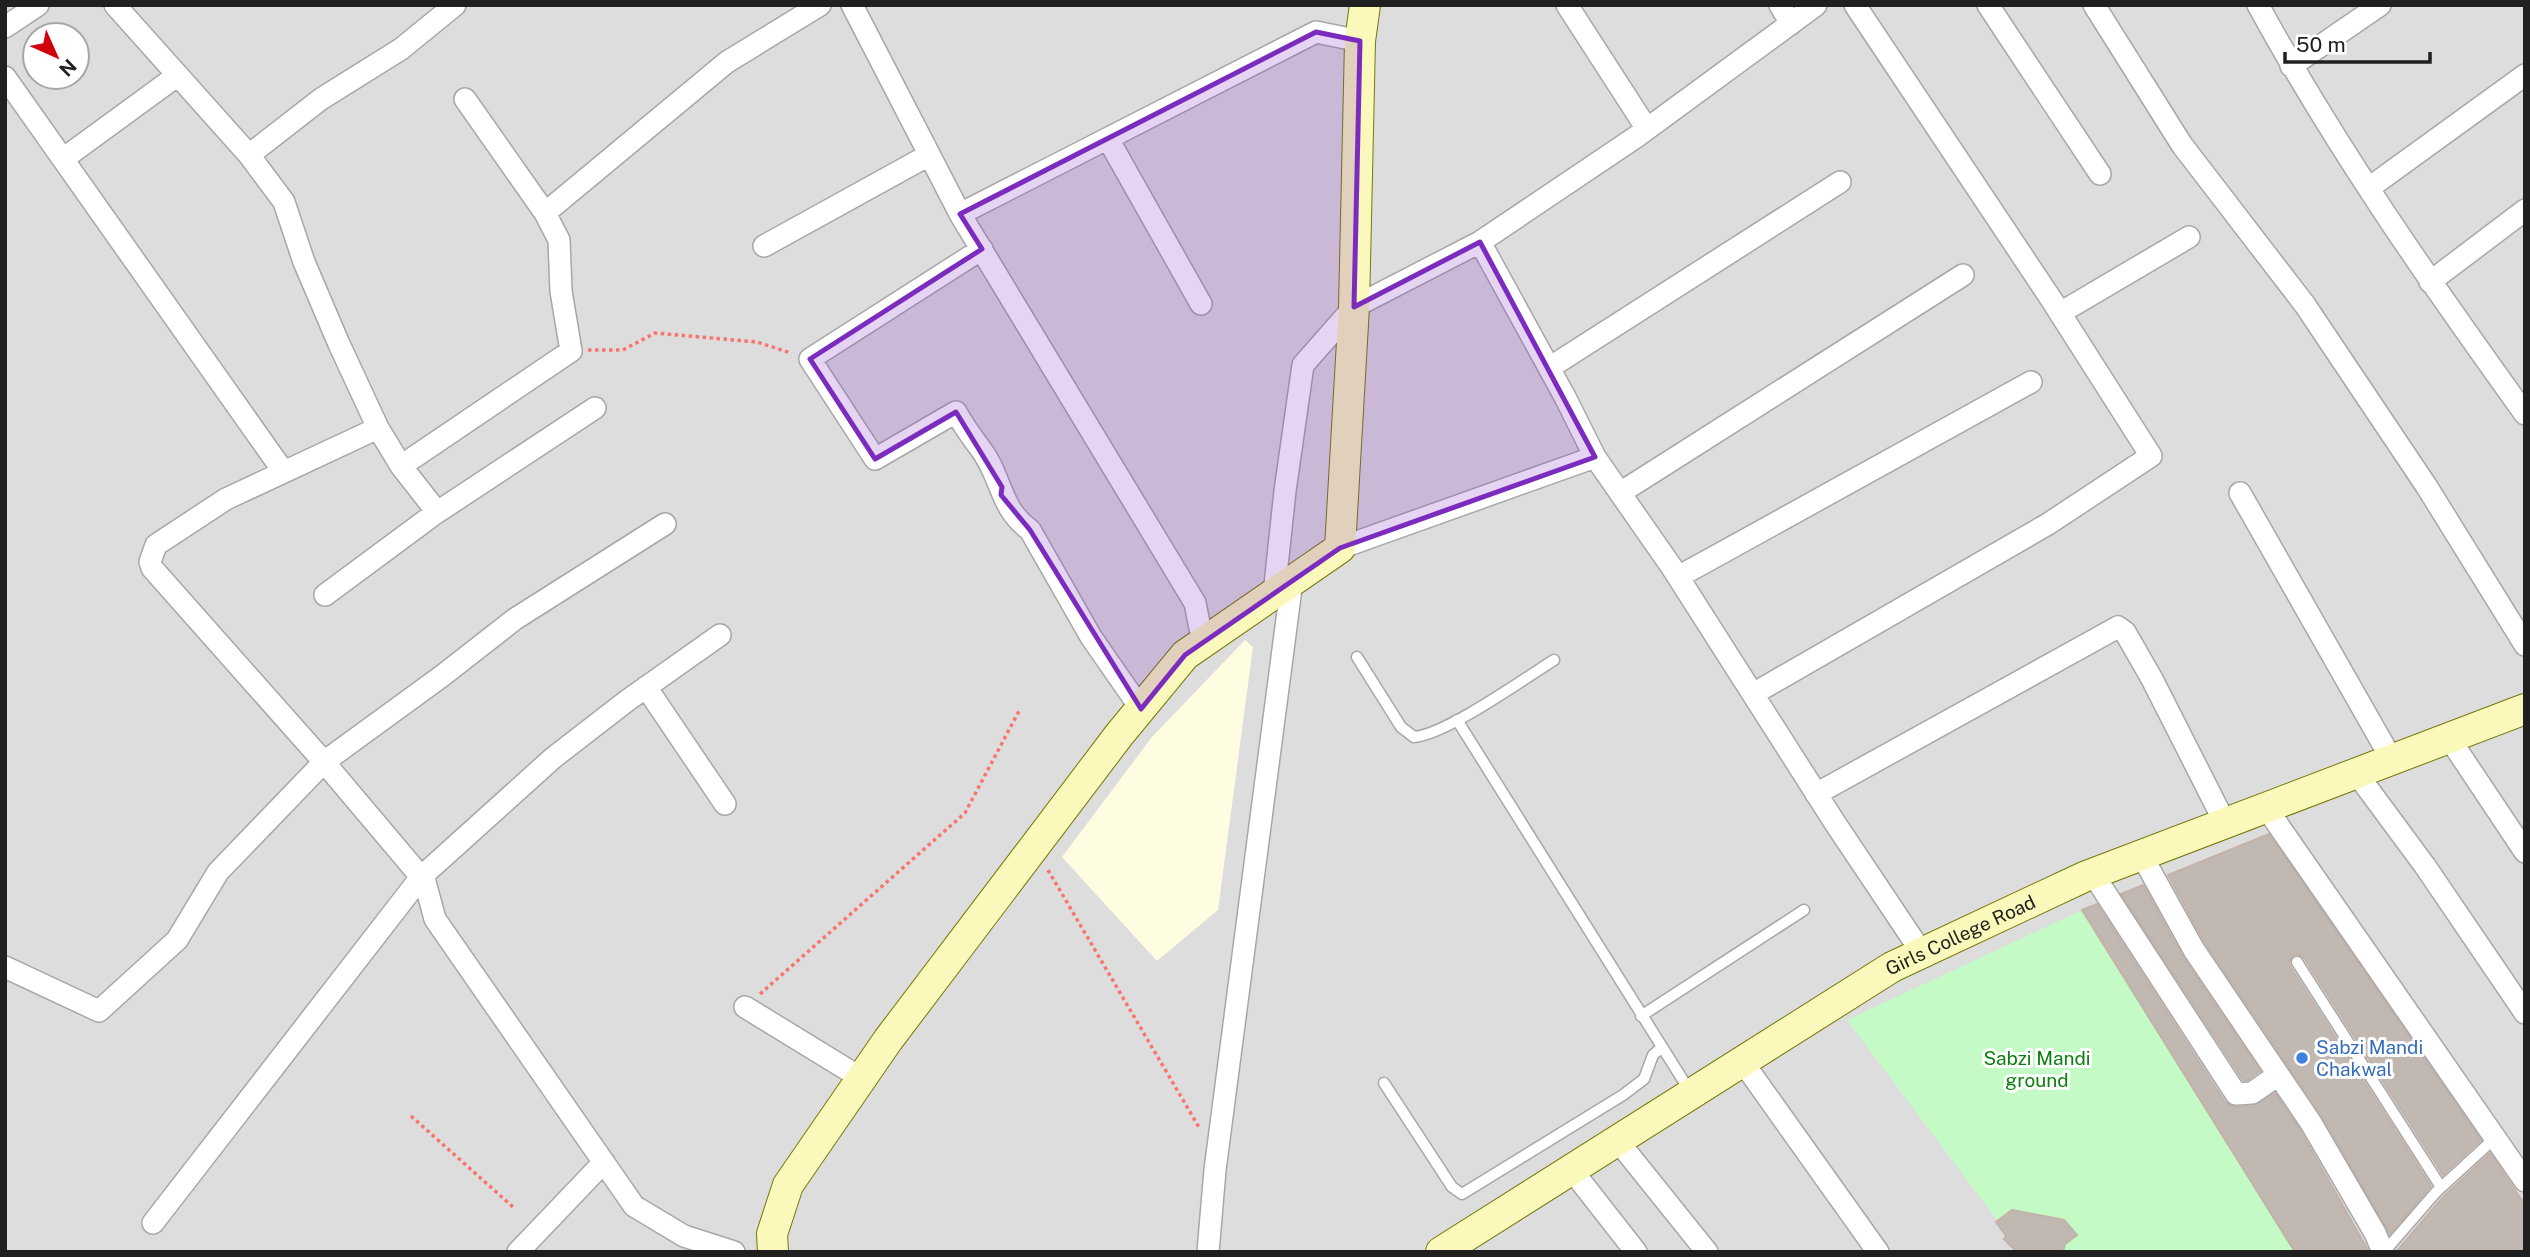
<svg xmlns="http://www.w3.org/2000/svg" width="2530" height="1257" viewBox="0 0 2530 1257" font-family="'Public Sans',sans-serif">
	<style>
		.residential { fill: #dedddd; fill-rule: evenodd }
		.education { fill: #fffde1 }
		.park { fill: #c4fac5 }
		.building { fill: #c1b8b2; stroke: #c2b2a8; stroke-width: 2 }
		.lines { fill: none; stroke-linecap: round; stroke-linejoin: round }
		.lane-casing { stroke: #a7a7a7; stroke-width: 13 }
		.street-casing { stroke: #a7a7a7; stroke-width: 24 }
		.secondary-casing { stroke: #747905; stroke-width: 32 }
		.path { stroke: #fa746e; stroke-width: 3.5; stroke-dasharray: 3.5 3.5; stroke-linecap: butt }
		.lane { stroke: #fff; stroke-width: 10 }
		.street { stroke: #fff; stroke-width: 21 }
		.secondary { stroke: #faf9bb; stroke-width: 30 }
		.marked { fill: #7b2cbf; fill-opacity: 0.2; stroke: #7b2cbf; stroke-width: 5; stroke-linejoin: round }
		.shop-dot { fill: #3f7fe0; stroke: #fff; stroke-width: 2.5 }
		.labels { text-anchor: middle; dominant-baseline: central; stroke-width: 6; stroke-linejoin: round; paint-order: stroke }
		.street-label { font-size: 19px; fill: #202020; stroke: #fff }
		.shop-label { font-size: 19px; fill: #366cbe; stroke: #fff; text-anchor: start }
		.park-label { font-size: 19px; fill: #0c800e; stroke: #fff }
	</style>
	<rect width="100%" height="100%" fill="#f0ece6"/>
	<!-- residential -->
	<path class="residential" d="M 5,5 L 2525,5 L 2525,1252 L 5,1252 ZM 35,35 L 77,35 L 77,77 L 35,77 Z"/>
	<!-- education -->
	<path class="education" d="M 1245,640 L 1253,647 L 1218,910 L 1157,961 L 1062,857 L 1152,737 Z"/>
	<!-- park -->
	<path class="park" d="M 2082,910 L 2295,1252 L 2021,1252 L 1847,1020 Z"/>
	<!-- building -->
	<path class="building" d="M 2269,834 L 2481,1140 L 2443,1175 L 2304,958 L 2297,954 L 2292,956 L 2289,962 L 2290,966 L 2431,1186 L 2390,1234 L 2322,1116 L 2205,943 L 2168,875 Z
		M 2143,885 L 2183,957 L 2260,1071 L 2248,1080 L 2243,1080 L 2121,894 Z
		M 2097,904 L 2225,1102 L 2236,1107 L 2253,1106 L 2275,1093 L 2300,1130 L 2369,1252 L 2295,1252 L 2082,910 Z
		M 2490,1153 L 2525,1205 L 2525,1252 L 2396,1252 L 2443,1197 Z
		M 2012,1210 L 2064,1220 L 2077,1235 L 2065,1244 L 2063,1252 L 2017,1252 L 2004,1239 L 2006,1236 L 1996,1222 Z"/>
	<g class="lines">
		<!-- lane casing -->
		<g class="lane-casing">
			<path id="lane" d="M 1357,657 L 1401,727 L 1414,737 C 1445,735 1524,679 1554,660
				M 1457,720 L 1691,1093
				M 2297,962 L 2441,1187
				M 1641,1016 L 1804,910
				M 1384,1083 L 1452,1187 L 1462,1194 L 1623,1095 L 1644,1079 L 1653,1055 L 1661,1048
				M 2384,1252 L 2437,1191 L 2495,1138"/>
		</g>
		<!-- street casing -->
		<g class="street-casing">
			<path id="street" d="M 115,5 L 249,155 L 284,202 L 304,262 L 339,344 L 378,428 L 401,466 L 571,351 L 561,291 L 559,240 L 545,213 L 727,62 L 820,5
				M 852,5 L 960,214
				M 1567,5 L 1647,129
				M 1780,5 L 1791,24
				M 1988,5 L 2100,174
				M 2094,5 L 2182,145 L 2305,305 L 2427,487 L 2525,645
				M 2258,5 C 2336,148 2430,282 2525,414
				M 5,27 L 38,5
				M 2291,66 L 2380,5
				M 5,77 L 283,471
				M 465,99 L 545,213
				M 1108,139 L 1201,304
				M 249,155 L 321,99 L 401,49 L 455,5
				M 63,159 L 178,75
				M 2369,188 L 2525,75
				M 1480,242 L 1565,397 L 1595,457 L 1673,569 L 1835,823 L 1922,953
				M 764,246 L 929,155
				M 982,249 L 810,359 L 875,459 L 956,412 C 963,425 971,436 980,448 C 1002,476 999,508 1030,530 L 1091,637 L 1141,709
				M 2430,282 L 2525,210
				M 2060,313 L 2189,237
				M 1549,368 L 1840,182
				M 378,428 L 226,499 L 156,545 L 150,562 L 152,568 L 324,762 L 421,877 L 425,882 L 435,919 L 634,1206 L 684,1236 L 734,1252
				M 401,466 L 437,512
				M 1620,493 L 1963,275
				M 2240,493 L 2392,760
				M 1340,548 L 1595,457
				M 1678,577 L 2031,382
				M 1274,594 L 1285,491 L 1303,365 L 1354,307 L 1480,242 L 1636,137 L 1816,5
				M 325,595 L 433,515 L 595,408
				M 1203,643 L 1195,603 L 960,214 L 1316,32 L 1360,41
				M 646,687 L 725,804
				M 1753,694 L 2048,524 L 2151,456 L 2051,299 L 1855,5
				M 2449,738 L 2525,852
				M 2357,774 L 2425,866 L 2525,1013
				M 1816,794 L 2118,627 L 2125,632 L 2152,679 L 2226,825
				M 2267,809 L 2525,1181
				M 2142,856 L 2194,950 L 2311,1123 L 2375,1233 L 2383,1252
				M 2093,874 L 2236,1094 L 2252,1093 L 2278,1075
				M 5,967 L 99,1011 L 177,940 L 218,872 L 324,762 L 442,676 L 515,619 L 665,524
				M 745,1007 L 861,1078
				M 1742,1061 L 1878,1252
				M 1617,1140 L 1707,1252
				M 1571,1169 L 1636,1252
				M 153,1223 L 421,877 L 553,758 L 628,700 L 720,635
				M 518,1252 L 604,1162
				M 1208,1252 L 1215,1170 L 1292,581"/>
		</g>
		<!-- secondary casing -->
		<g class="secondary-casing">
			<g id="secondary">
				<path d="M 773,1252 L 772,1234 L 788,1185 L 888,1040 L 1119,735 L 1185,655 L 1340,548 L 1354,307 L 1360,41 L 1365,5"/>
				<path id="s1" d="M 1441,1252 L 1892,967 L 2084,877 L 2525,709"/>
			</g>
		</g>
		<!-- path -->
		<path class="path" d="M 588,350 L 623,350 L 655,333 L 757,342 L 791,353
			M 1048,870 L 1200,1129
			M 760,994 L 965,813 L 1019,711
			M 411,1116 L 513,1207"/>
		<!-- lane -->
		<use href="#lane" class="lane"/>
		<!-- street -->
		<use href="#street" class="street"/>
		<!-- secondary -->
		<use href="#secondary" class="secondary"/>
	</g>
	<!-- marked area -->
	<path class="marked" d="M 1316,32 L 1360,41 L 1354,307 L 1480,242 L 1595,457 L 1340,548 L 1185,655 L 1141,709 L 1030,530 L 1001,495 L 1002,487 L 956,412 L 875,459 L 810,359 L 982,249 L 960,214 Z"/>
	<!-- markers -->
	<circle class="shop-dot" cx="2302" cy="1058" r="7"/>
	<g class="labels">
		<!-- street labels -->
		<g class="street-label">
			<text stroke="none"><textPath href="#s1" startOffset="609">Girls College Road</textPath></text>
		</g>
		<!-- shop labels -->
		<g class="shop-label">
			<text x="2316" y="1047">Sabzi Mandi<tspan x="2316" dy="22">Chakwal</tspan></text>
		</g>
		<!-- park labels -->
		<g class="park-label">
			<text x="2037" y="1058">Sabzi Mandi<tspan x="2037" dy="22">ground</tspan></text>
		</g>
	</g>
	<!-- border -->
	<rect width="2530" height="1257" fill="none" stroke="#202020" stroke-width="14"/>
	<!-- north arrow -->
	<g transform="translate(56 56) rotate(135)"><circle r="33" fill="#ffffff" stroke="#a6a6a6" stroke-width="2"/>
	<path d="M0-5L12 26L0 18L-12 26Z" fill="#d0000d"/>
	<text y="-10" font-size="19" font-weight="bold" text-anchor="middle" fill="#202020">N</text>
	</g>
	<!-- scale -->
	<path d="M2285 52v10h145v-10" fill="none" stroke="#202020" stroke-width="3.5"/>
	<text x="2296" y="52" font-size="21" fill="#202020" stroke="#ffffff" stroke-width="5" paint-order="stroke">50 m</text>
</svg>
